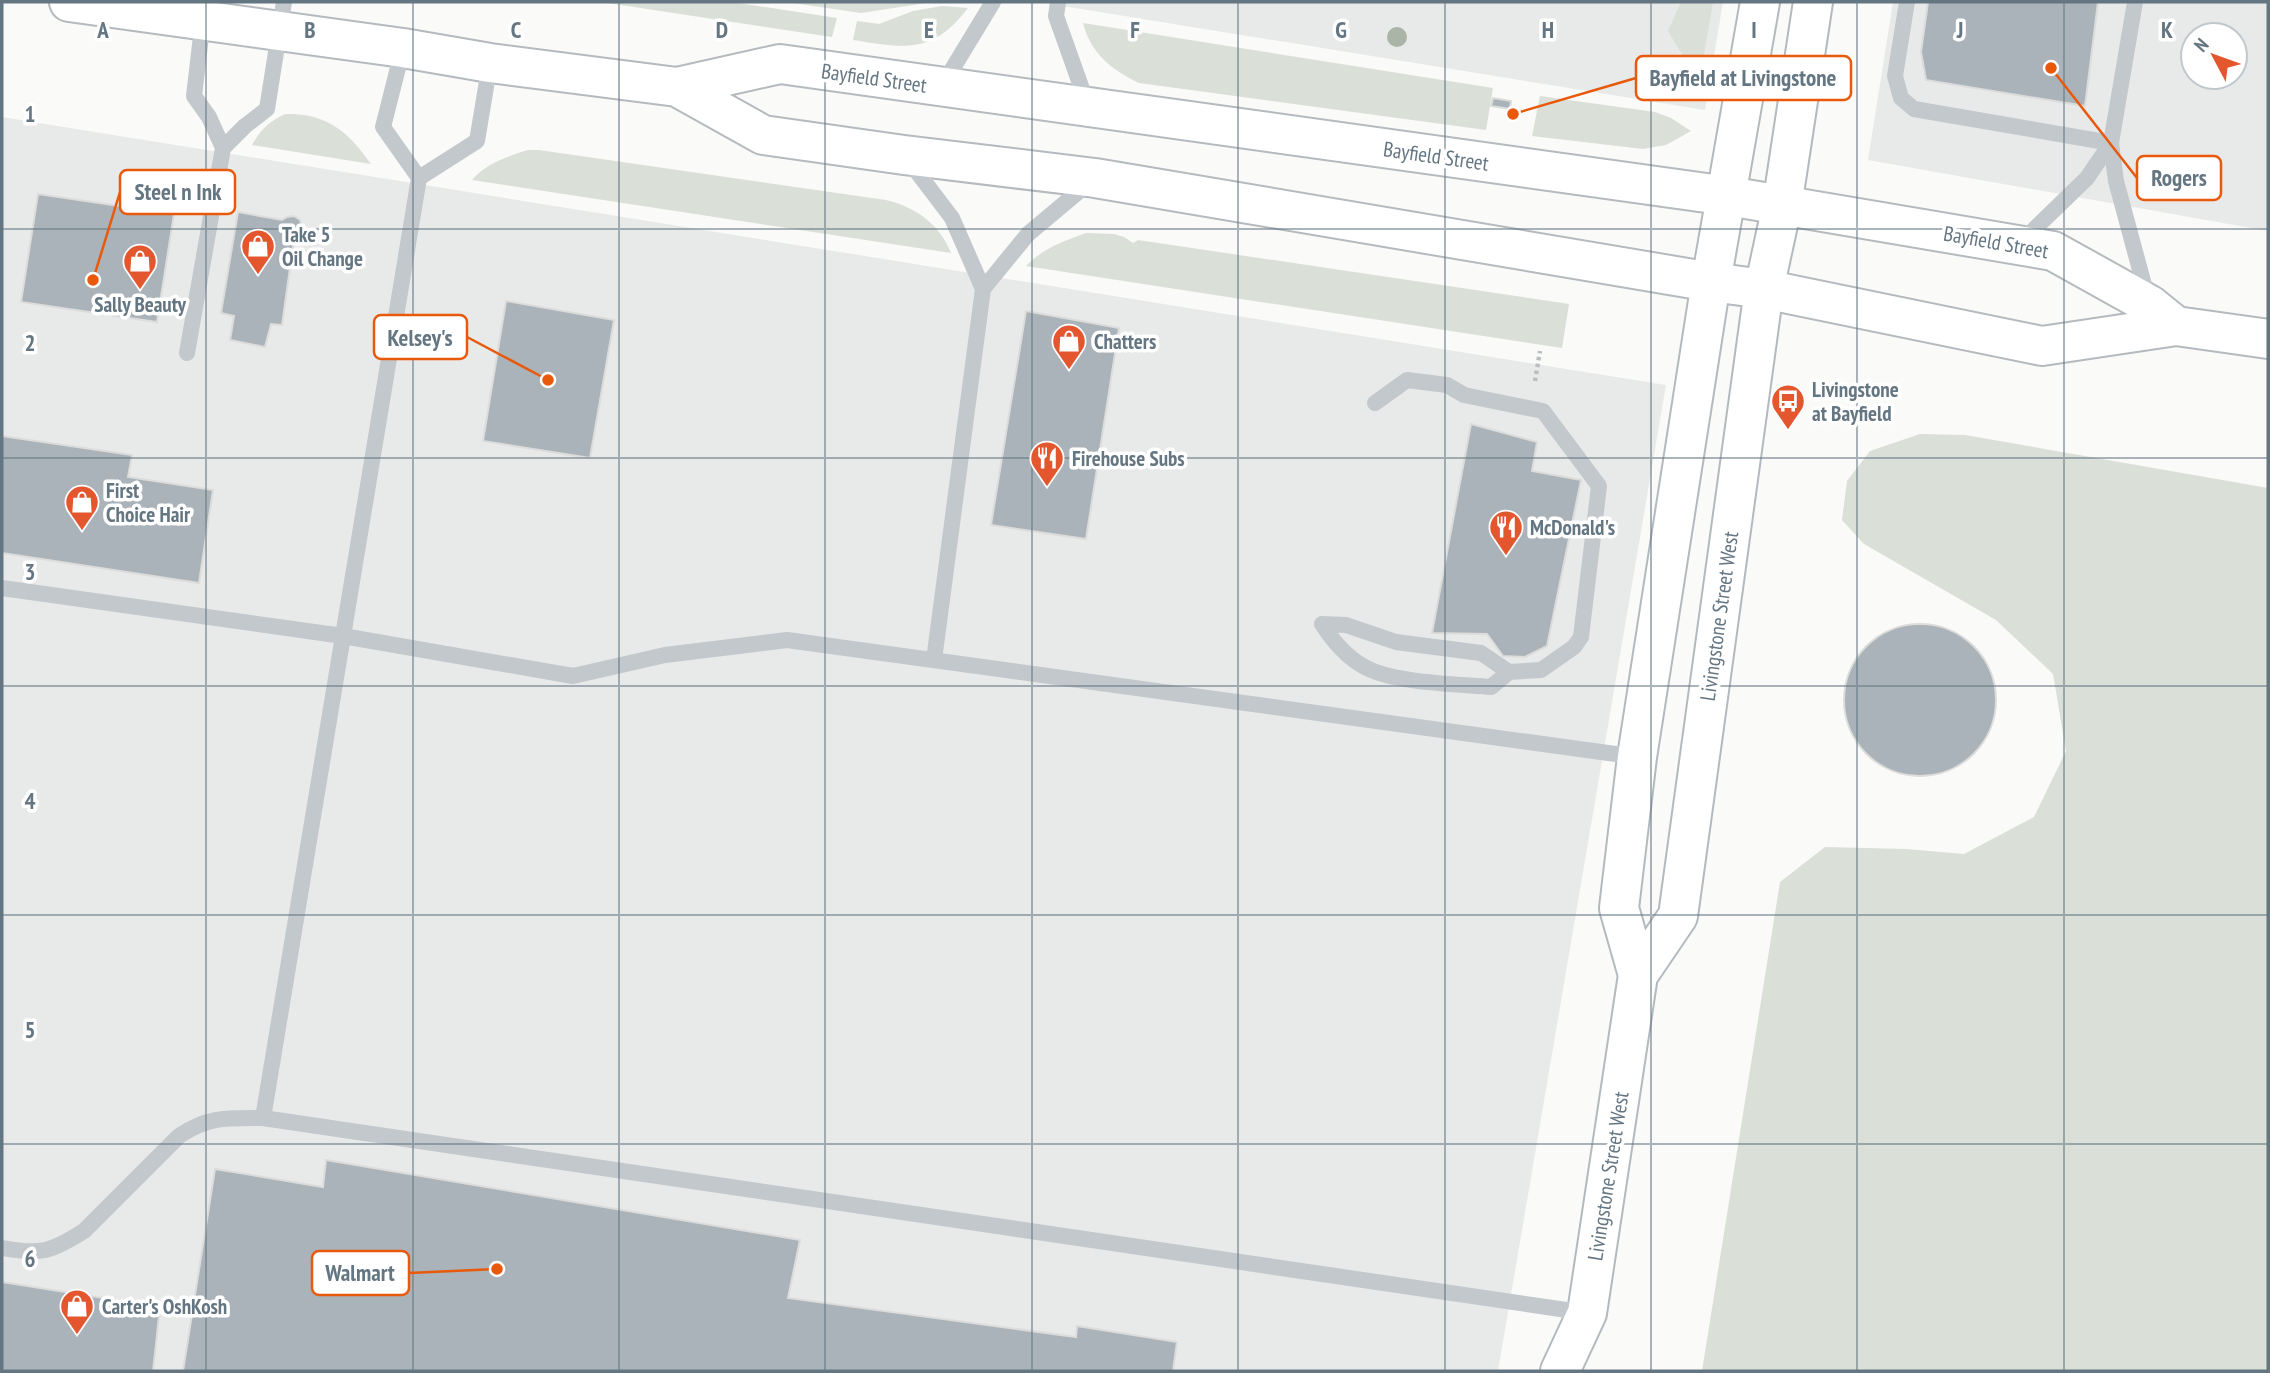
<svg xmlns="http://www.w3.org/2000/svg" width="2270" height="1373" viewBox="0 0 2270 1373" font-family="'PT Sans Narrow',sans-serif">
	<style>
		.built { fill: #e8e9e9; fill-rule: evenodd }
		.green { fill: #dadfd7 }
		.building { fill: #aab3b9; stroke: #dcdcda; stroke-width: 2 }
		.lines { fill: none; stroke-linecap: round; stroke-linejoin: round }
		.secondary-casing { stroke: #b3babf; stroke-width: 42 }
		.primary-casing { stroke: #b5babe; stroke-width: 42 }
		.path { stroke: #bbbfc2; stroke-width: 4.5; stroke-dasharray: 3.5 3.5; stroke-linecap: butt }
		.lane { stroke: #c3c8cc; stroke-width: 16 }
		.secondary { stroke: #fff; stroke-width: 38 }
		.primary { stroke: #fff; stroke-width: 38 }
		.tree { fill: #aab4a7 }
		.grid { fill: none; stroke: #657683; stroke-width: 2; stroke-opacity: 0.55 }
		.labels { text-anchor: middle; dominant-baseline: central; stroke-width: 7; stroke-linejoin: round; paint-order: stroke }
		.street-label { font-size: 21px; fill: #657683; stroke: #fff }
		.poi-label { font-size: 21px; font-weight: bold; fill: #657683; stroke: #fff; text-anchor: start }
		.grid-label { font-size: 23px; text-anchor: middle; font-weight: bold; fill: #657683; stroke: #fff; stroke-width: 7; stroke-linejoin: round; paint-order: stroke }
		.leader { fill: none; stroke: #e8590c; stroke-width: 2.5 }
		.callout-dot { fill: #e8590c; stroke: #fff; stroke-width: 2.5 }
		.callout { fill: #fff; stroke: #e8590c; stroke-width: 2.5 }
		.callout-label { font-size: 23px; text-anchor: middle; font-weight: bold; fill: #657683 }
	</style>
	<rect width="100%" height="100%" fill="#fafaf8"/>
	<!-- built -->
	<path class="built" d="M 1038,2 L 1723,2 L 1705,110 Z
		M 1893,2 L 2268,2 L 2268,231 L 1868,160 ZM 2193,35 L 2235,35 L 2235,77 L 2193,77 Z
		M 2,117 L 1666,385 L 1498,1371 L 2,1371 Z"/>
	<!-- green -->
	<path class="green" d="M 601,2 L 732,2 L 837,18 L 832,37 Z
		M 786,2 L 933,2 L 861,13 Z
		M 1681,2 L 1713,2 L 1699,83 L 1668,31 Z
		M 942,6 L 968,8 C 932,55 905,48 853,40 L 857,21 L 879,24 L 913,11 Z
		M 1083,23 L 1493,88 L 1486,130 L 1139,83 C 1112,70 1091,54 1083,23 Z
		M 1540,96 L 1655,112 L 1671,118 L 1691,131 L 1666,145 L 1643,149 L 1532,136 Z
		M 285,114 C 326,113 348,131 371,164 L 252,145 C 260,130 270,121 285,114 Z
		M 528,150 L 539,150 L 886,200 C 915,207 940,224 951,253 L 472,180 C 485,164 508,156 528,150 Z
		M 1086,233 L 1114,234 L 1124,237 L 1133,243 L 1138,240 L 1569,304 L 1562,348 L 1026,266 C 1045,247 1062,242 1086,233 Z
		M 1920,434 L 1965,435 L 2268,488 L 2268,1371 L 1702,1371 L 1780,882 L 1825,847 L 1906,849 L 1964,854 L 2034,817 L 2066,751 L 2053,674 L 1996,620 L 1864,544 L 1842,520 L 1847,481 L 1870,451 Z"/>
	<!-- building -->
	<path class="building" d="M 1928,2 L 2098,2 L 2085,106 L 1926,80 L 1921,52 Z
		M 1493,98 L 1511,101 L 1510,109 L 1491,106 Z
		M 38,194 L 174,214 L 157,322 L 21,302 Z
		M 238,212 L 282,220 L 287,217 L 294,216 L 300,220 L 303,228 L 301,234 L 294,239 L 282,325 L 271,324 L 265,347 L 230,340 L 234,316 L 221,313 Z
		M 506,301 L 614,320 L 590,458 L 483,441 Z
		M 1026,311 L 1119,328 L 1086,539 L 991,525 Z
		M 1471,424 L 1537,442 L 1532,471 L 1581,480 L 1547,646 L 1525,657 L 1503,656 L 1487,634 L 1432,633 Z
		M 2,436 L 132,455 L 128,477 L 213,490 L 199,583 L 2,553 Z
		M1844 700a76 76 0 1 1 152 0a76 76 0 1 1-152 0Z
		M 326,1160 L 800,1240 L 788,1298 L 1076,1337 L 1077,1326 L 1177,1342 L 1173,1371 L 183,1371 L 215,1169 L 323,1187 Z
		M 2,1282 L 160,1307 L 153,1371 L 2,1371 Z"/>
	<g class="lines">
		<!-- secondary casing -->
		<g class="secondary-casing">
			<path id="secondary" d="M 1638,975 L 1678,916 L 1764,289 L 1782,206 L 1813,2
				M 1560,1371 L 1587,1313 L 1638,975 L 1619,908 L 1637,757 L 1711,282 L 1760,2"/>
		</g>
		<!-- primary casing -->
		<g class="primary-casing">
			<path id="primary" d="M 69,2 L 403,48 L 490,63 L 677,87 L 780,64 L 1728,196 L 2053,251 L 2150,305 L 2176,326
				M 677,87 L 763,135 L 904,155 L 1095,178 L 1711,282 L 1764,289 L 2042,346 L 2176,326 L 2268,339"/>
		</g>
		<!-- path -->
		<path class="path" d="M 308,235 L 323,241
			M 1535,381 L 1540,351"/>
		<!-- lane -->
		<path class="lane" d="M 1058,2 L 1056,16 L 1088,106
			M 1907,2 L 1895,76 L 1901,98 L 1914,109 L 2111,143 L 2135,2
			M 203,19 L 194,96 L 209,117 L 223,148 L 245,126 L 267,109 L 284,2
			M 942,86 L 993,2
			M 908,160 L 952,218 L 983,289 L 934,660
			M 419,178 L 477,141 L 490,63
			M 2020,243 L 2087,178 L 2111,143 L 2116,181 L 2147,296
			M 983,289 L 1028,234 L 1090,182
			M 187,353 L 223,148
			M 2,588 L 343,636 L 573,676 L 665,655 L 787,640 L 1637,757
			M 1322,624 C 1333,641 1345,656 1363,666 C 1391,683 1456,684 1491,687 L 1509,672 L 1541,670 L 1574,647 L 1581,637 L 1599,486 L 1543,411 L 1464,395 L 1447,385 L 1407,380 L 1375,403
			M 1322,624 L 1346,625 L 1396,642 L 1481,653 L 1509,672
			M 263,1118 L 419,178 L 383,127 L 403,48
			M 2,1248 C 41,1255 51,1252 84,1231 L 179,1136 C 208,1116 228,1118 263,1118 L 1587,1313"/>
		<!-- secondary -->
		<use href="#secondary" class="secondary"/>
		<!-- primary -->
		<use href="#primary" class="primary"/>
	</g>
	<!-- trees -->
	<circle class="tree" cx="1397" cy="37" r="10"/>
	<!-- grid -->
	<path class="grid" d="M 206,2 L 206,1371M 413,2 L 413,1371M 619,2 L 619,1371M 825,2 L 825,1371M 1032,2 L 1032,1371M 1238,2 L 1238,1371M 1445,2 L 1445,1371M 1651,2 L 1651,1371M 1857,2 L 1857,1371M 2064,2 L 2064,1371M 2,229 L 2268,229M 2,458 L 2268,458M 2,686 L 2268,686M 2,915 L 2268,915M 2,1144 L 2268,1144"/>
	<!-- icons -->
	<defs>
		<g id="shop-pin" transform="scale(1.75)"><path d="M0 17L-7.5 6A9.5 9.5 0 1 1 7.5 6Z" fill="#e4572e" stroke="#fff"/><path d="M-5-2.5h2.3a2.7 3.5 0 0 1 5.4 0H5L5.5 6h-11ZM-1.5-2.5h3a1.5 2.3 0 0 0-3 0Z" fill="#fff"/></g>
		<g id="bus-pin" transform="scale(1.75)"><path d="M0 17L-7.5 6A9.5 9.5 0 1 1 7.5 6Z" fill="#e4572e" stroke="#fff"/><path d="M-5-6H5V4H4V6H2V4H-2V6H-4V4H-5ZM-3.5-4V0h7V-4ZM-3.5 1.2v1.5H-2V1.2ZM2 1.2v1.5H3.5V1.2Z" fill="#fff"/></g>
		<g id="restaurant-pin" transform="scale(1.75)"><path d="M0 17L-7.5 6A9.5 9.5 0 1 1 7.5 6Z" fill="#e4572e" stroke="#fff"/><path d="M-5-6h1v4h1v-4h1v4h1v-4h1v5L-1.5 .5V6h-2V.5L-5-1ZM5-6V6H3V1.5H1.5Q1.5-4 5-6Z" fill="#fff"/></g>
	</defs>
	<g fill-rule="evenodd">
		<use href="#shop-pin" x="258" y="246"/>
		<use href="#shop-pin" x="140" y="261"/>
		<use href="#shop-pin" x="1069" y="341"/>
		<use href="#bus-pin" x="1788" y="401"/>
		<use href="#restaurant-pin" x="1047" y="458"/>
		<use href="#shop-pin" x="82" y="502"/>
		<use href="#restaurant-pin" x="1506" y="527"/>
		<use href="#shop-pin" x="77" y="1306"/>
	</g>
	<g class="labels">
		<!-- street labels -->
		<g class="street-label">
			<text transform="translate(874 78) rotate(8)">Bayfield Street</text>
			<text transform="translate(1436 156) rotate(8)">Bayfield Street</text>
			<text transform="translate(1996 242) rotate(10)">Bayfield Street</text>
			<text transform="translate(1719 616) rotate(-82)">Livingstone Street West</text>
			<text transform="translate(1608 1176) rotate(-81)">Livingstone Street West</text>
		</g>
		<!-- poi labels -->
		<g class="poi-label">
			<text x="282" y="234">Take 5<tspan x="282" dy="24">Oil Change</tspan></text>
			<text x="140" y="304" text-anchor="middle">Sally Beauty</text>
			<text x="1094" y="341">Chatters</text>
			<text x="1812" y="389">Livingstone<tspan x="1812" dy="24">at Bayfield</tspan></text>
			<text x="1072" y="458">Firehouse Subs</text>
			<text x="106" y="490">First<tspan x="106" dy="24">Choice Hair</tspan></text>
			<text x="1530" y="527">McDonald's</text>
			<text x="102" y="1306">Carter's OshKosh</text>
		</g>
	</g>
	<g class="grid-label">
		<text x="103" y="38">A</text>
		<text x="310" y="38">B</text>
		<text x="516" y="38">C</text>
		<text x="722" y="38">D</text>
		<text x="929" y="38">E</text>
		<text x="1135" y="38">F</text>
		<text x="1341" y="38">G</text>
		<text x="1548" y="38">H</text>
		<text x="1754" y="38">I</text>
		<text x="1960" y="38">J</text>
		<text x="2167" y="38">K</text>
		<text x="30" y="122">1</text>
		<text x="30" y="351">2</text>
		<text x="30" y="580">3</text>
		<text x="30" y="809">4</text>
		<text x="30" y="1038">5</text>
		<text x="30" y="1267">6</text>
	</g>
	<!-- callouts -->
	<path class="leader" d="M1513 114L1636 78M2051 68L2137 178M93 280L120 192M548 380L467 337M497 1269L409 1273"/>
	<g class="callout-dot">
		<circle cx="1513" cy="114" r="7"/>
		<circle cx="2051" cy="68" r="7"/>
		<circle cx="93" cy="280" r="7"/>
		<circle cx="548" cy="380" r="7"/>
		<circle cx="497" cy="1269" r="7"/>
	</g>
	<g class="callout">
		<rect x="1636" y="56" width="215" height="44" rx="7"/>
		<rect x="2137" y="156" width="84" height="44" rx="7"/>
		<rect x="120" y="170" width="115" height="44" rx="7"/>
		<rect x="374" y="315" width="93" height="44" rx="7"/>
		<rect x="312" y="1251" width="97" height="44" rx="7"/>
	</g>
	<g class="callout-label">
		<text x="1743" y="86">Bayfield at Livingstone</text>
		<text x="2179" y="186">Rogers</text>
		<text x="178" y="200">Steel n Ink</text>
		<text x="420" y="346">Kelsey's</text>
		<text x="360" y="1281">Walmart</text>
	</g>
	<!-- border -->
	<rect width="2270" height="1373" fill="none" stroke="#657683" stroke-width="7"/>
	<!-- north arrow -->
	<g transform="translate(2214 56) rotate(311)"><circle r="33" fill="#ffffff" stroke="#c1c8cd" stroke-width="2"/>
	<path d="M0-5L12 26L0 18L-12 26Z" fill="#e4572e"/>
	<text y="-10" font-size="19" font-weight="bold" text-anchor="middle" fill="#657683">N</text>
	</g>
</svg>
